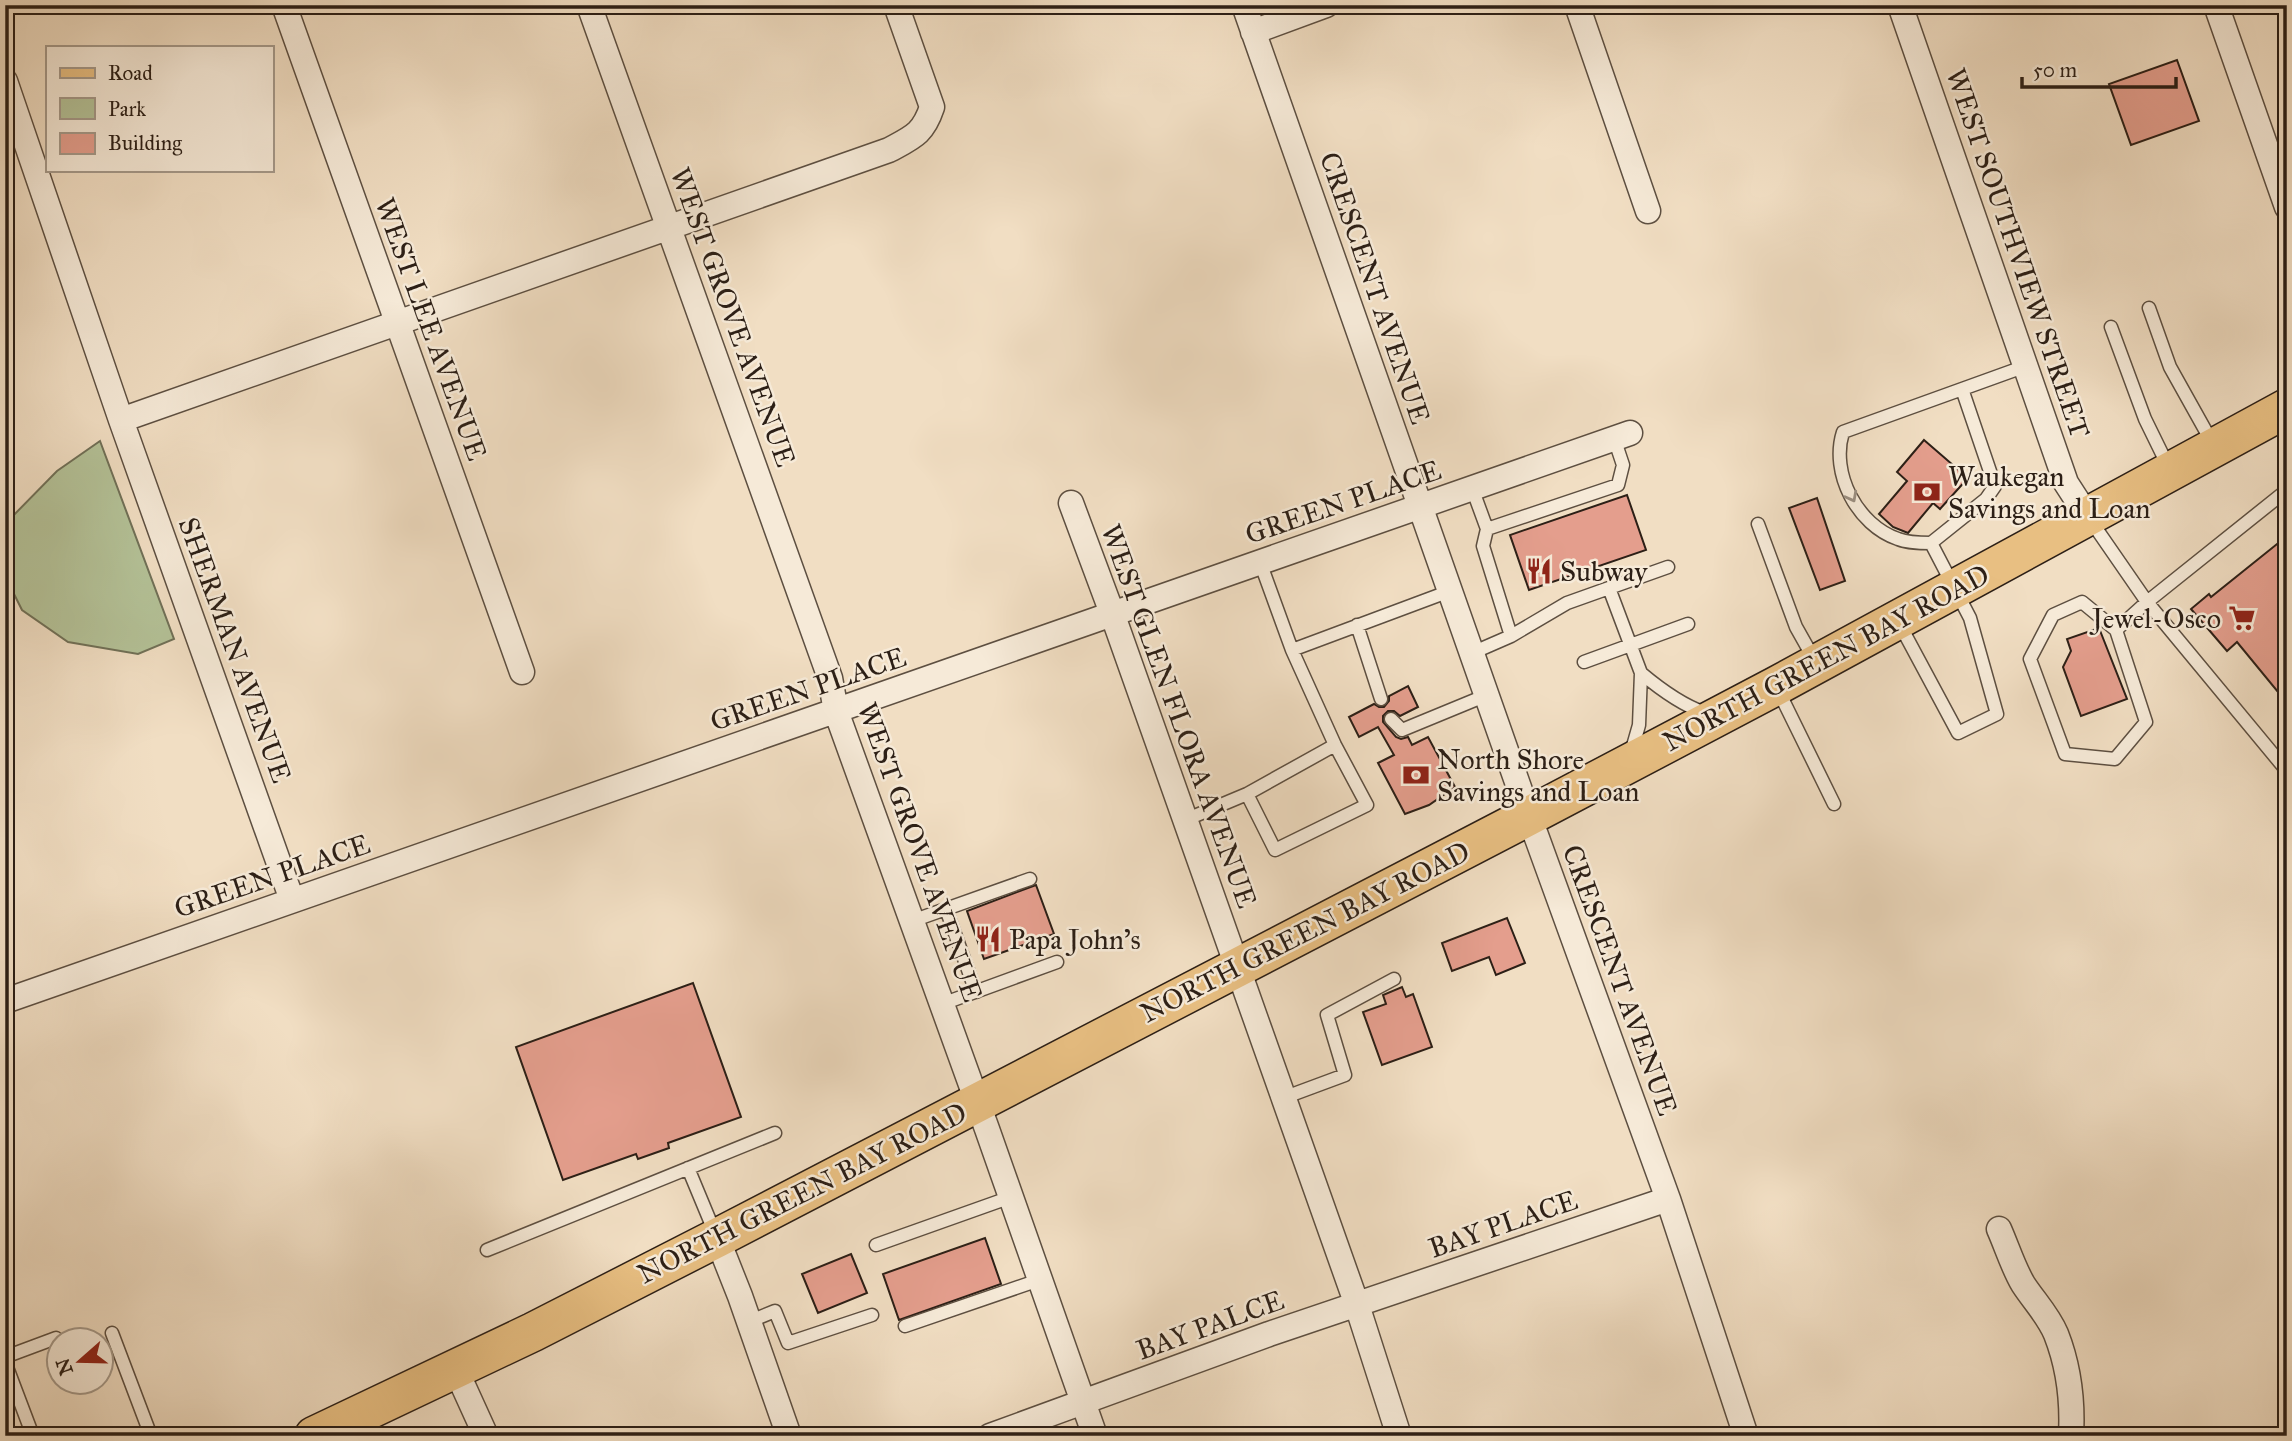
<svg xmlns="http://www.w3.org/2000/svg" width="2292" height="1441" viewBox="0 0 2292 1441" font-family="'IM FELL Great Primer',serif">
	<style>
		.green { fill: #b4c298; stroke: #707057; stroke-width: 2 }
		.building { fill: #e49e8d; stroke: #2c1f16; stroke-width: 2 }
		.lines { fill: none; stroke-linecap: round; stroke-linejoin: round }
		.lane-casing { stroke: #5d4f41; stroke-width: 15 }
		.street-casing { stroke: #5d4f41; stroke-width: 27 }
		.primary-casing { stroke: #2c1f16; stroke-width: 41 }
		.lane { stroke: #f6ead8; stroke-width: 12 }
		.street { stroke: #f6ead8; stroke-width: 24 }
		.primary { stroke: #e8bf82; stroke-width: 38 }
		.oneway { stroke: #9b8f81 }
		.labels { text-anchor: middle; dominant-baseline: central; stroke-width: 5; stroke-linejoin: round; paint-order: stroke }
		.street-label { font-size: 28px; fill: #2c1f16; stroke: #f6ead8 }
		.poi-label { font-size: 28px; fill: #2c1f16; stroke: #f6ead8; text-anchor: start }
	</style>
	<rect width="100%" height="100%" fill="#f1dec3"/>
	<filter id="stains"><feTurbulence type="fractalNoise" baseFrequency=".00286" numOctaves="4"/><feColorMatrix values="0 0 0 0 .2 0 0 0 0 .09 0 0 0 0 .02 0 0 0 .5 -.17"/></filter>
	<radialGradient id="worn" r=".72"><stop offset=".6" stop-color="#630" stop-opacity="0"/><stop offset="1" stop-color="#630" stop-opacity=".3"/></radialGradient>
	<!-- green -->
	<path class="green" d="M 100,441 L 174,639 L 138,654 L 68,642 L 22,610 L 5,576 L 6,523 L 57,471 Z"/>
	<!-- building -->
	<path class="building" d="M 2177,60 L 2199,121 L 2131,145 L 2109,84 Z
		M 1924,440 L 1968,478 L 1940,509 L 1933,503 L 1908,533 L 1893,527 L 1879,514 L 1907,481 L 1897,472 Z
		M 1627,495 L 1646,550 L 1529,590 L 1510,535 Z
		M 1817,498 L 1845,581 L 1820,590 L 1789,508 Z
		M 2287,536 L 2287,703 L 2237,642 L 2227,651 L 2191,609 L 2209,594 L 2211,597 Z
		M 2099,628 L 2127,699 L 2081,716 L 2063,667 L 2071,651 L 2067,639 Z
		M 1408,686 L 1418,707 L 1400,716 L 1394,711 L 1388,711 L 1383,716 L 1383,722 L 1396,737 L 1401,739 L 1408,737 L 1412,745 L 1428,737 L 1455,787 L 1429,805 L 1405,814 L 1378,763 L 1394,755 L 1378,727 L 1359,737 L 1349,717 L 1374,704 L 1379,707 L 1384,707 L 1389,701 L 1389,696 Z
		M 1036,885 L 1054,934 L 984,959 L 967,911 Z
		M 1507,918 L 1525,963 L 1496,975 L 1489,957 L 1452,971 L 1442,943 Z
		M 693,983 L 741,1117 L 668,1143 L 669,1148 L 638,1159 L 636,1154 L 563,1180 L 516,1047 Z
		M 1402,987 L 1406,997 L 1413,994 L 1432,1047 L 1382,1065 L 1363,1012 L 1386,1004 L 1383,995 Z
		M 985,1238 L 1001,1284 L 899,1320 L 883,1274 Z
		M 851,1254 L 867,1293 L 818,1313 L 802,1274 Z"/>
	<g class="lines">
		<!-- lane casing -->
		<g class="lane-casing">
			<path id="lane" d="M 2149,308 L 2170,367 L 2213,444
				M 2111,327 L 2145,419 L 2169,468
				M 1472,488 L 1487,529 L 1483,546 L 1511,636
				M 2091,521 L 2147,602 L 2287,771
				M 1758,524 L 1796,627 L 1814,659
				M 1487,529 L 1618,485 L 1623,465 L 1614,438
				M 1931,543 L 1986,499 L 1995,486 L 1962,389
				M 1260,562 L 1292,650 L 1450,591
				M 1609,588 L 1641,673 L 1639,725 L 1631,753
				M 1357,625 L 1381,699
				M 1900,625 L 1958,733 L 1997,714 L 1970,618 L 1931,543 C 1920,543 1908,543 1898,539 C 1857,525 1830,473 1843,432 L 2026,366
				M 2116,630 L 2082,602 L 2053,615 L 2030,659 L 2065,754 L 2115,759 L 2146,722 L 2116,630 L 2147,602 L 2287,490
				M 1472,653 L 1511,636 L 1567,603 L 1668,567
				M 1584,662 L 1688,624
				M 1641,673 C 1660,689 1682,705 1705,713
				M 1777,688 L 1834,804
				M 1391,719 L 1402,730 L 1487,695
				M 1247,794 L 1275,850 L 1367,805 L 1335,745 L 1292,650
				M 1185,820 L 1247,794 L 1335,745
				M 946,909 L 976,992
				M 912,921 L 1030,879
				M 942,1004 L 1057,962
				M 1283,1098 L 1345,1075 L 1327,1015 L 1394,979
				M 688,1168 L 715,1233
				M 876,1245 L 1011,1197
				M 487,1250 L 775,1133
				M 748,1322 L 775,1311 L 788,1343 L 872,1315
				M 905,1326 L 1039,1280
				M 112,1333 L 151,1436
				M 5,1357 L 56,1338
				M 5,1362 L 33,1436"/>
		</g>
		<!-- street casing -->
		<g class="street-casing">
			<path id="street" d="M 284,5 L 522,672
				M 589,5 L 830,678 L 836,711 L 987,1129 L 1095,1436
				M 1244,5 L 1529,816 L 1668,1199 L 1746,1436
				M 1577,5 L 1648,211
				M 1900,5 L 2066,483 L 2088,517
				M 2216,5 L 2287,207
				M 1253,32 L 1326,5
				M 5,81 L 121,420 L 292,900
				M 121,420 L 889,150 C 913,137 923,134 932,107 L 896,5
				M 1071,503 L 1112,613 L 1357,1305 L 1399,1436
				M 5,1001 L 1630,433
				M 1999,1229 C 2007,1247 2013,1267 2023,1284 C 2034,1301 2048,1315 2056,1334 C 2069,1367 2073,1400 2071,1436
				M 717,1238 L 740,1296 L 789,1436
				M 456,1370 L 486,1436
				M 990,1436 L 1269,1334 L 1668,1199"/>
		</g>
		<!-- primary casing -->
		<g class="primary-casing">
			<path id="primary" d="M 314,1436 L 533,1332 L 717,1238 L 1529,816 L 1776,686 L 2287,408"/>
		</g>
		<!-- lane -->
		<use href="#lane" class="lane"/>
		<!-- street -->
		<use href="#street" class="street"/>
		<!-- primary -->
		<use href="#primary" class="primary"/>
	</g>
	<!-- one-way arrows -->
	<defs><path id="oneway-chevron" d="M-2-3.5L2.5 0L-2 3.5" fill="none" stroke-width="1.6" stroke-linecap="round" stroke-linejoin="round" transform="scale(1.75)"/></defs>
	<use class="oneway" href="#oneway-chevron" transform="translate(1852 497) rotate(62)"/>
	<!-- icons -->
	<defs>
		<g id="bank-bare" transform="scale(2.1)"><path d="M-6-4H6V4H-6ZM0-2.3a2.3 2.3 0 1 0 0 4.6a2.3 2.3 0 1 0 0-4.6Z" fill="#8f2418" stroke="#f6ead8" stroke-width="2.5" paint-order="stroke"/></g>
		<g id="restaurant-bare" transform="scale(2.1)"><path d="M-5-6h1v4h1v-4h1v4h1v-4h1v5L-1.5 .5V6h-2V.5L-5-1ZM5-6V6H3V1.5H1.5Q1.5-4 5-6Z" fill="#8f2418" stroke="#f6ead8" stroke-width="2.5" paint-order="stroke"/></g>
		<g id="supermarket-bare" transform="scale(2.1)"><path d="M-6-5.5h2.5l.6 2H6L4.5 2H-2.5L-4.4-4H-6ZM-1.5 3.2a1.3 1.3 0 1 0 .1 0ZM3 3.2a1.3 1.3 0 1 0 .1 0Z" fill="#8f2418" stroke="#f6ead8" stroke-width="2.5" paint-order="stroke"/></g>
	</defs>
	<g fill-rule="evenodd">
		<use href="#bank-bare" x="1927" y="492"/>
		<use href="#restaurant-bare" x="1539" y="571"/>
		<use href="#supermarket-bare" x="2242" y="618"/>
		<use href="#bank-bare" x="1416" y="775"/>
		<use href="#restaurant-bare" x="988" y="939"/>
	</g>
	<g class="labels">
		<!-- street labels -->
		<g class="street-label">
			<text transform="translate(2018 253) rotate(71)">WEST SOUTHVIEW STREET</text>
			<text transform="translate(1375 288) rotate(71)">CRESCENT AVENUE</text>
			<text transform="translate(733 317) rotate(70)">WEST GROVE AVENUE</text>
			<text transform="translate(431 329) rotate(70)">WEST LEE AVENUE</text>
			<text transform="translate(1343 502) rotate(-19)">GREEN PLACE</text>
			<text transform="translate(235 650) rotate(70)">SHERMAN AVENUE</text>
			<text transform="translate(1826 658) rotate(-28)">NORTH GREEN BAY ROAD</text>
			<text transform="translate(808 689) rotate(-19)">GREEN PLACE</text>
			<text transform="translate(1179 716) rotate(70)">WEST GLEN FLORA AVENUE</text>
			<text transform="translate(920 852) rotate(70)">WEST GROVE AVENUE</text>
			<text transform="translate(272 876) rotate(-19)">GREEN PLACE</text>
			<text transform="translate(1305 932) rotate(-27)">NORTH GREEN BAY ROAD</text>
			<text transform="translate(1620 980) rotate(70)">CRESCENT AVENUE</text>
			<text transform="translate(802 1193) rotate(-27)">NORTH GREEN BAY ROAD</text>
			<text transform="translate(1503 1224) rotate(-19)">BAY PLACE</text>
			<text transform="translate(1210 1325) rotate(-20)">BAY PALCE</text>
		</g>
		<!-- poi labels -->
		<g class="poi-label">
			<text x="1948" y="476">Waukegan<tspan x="1948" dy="32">Savings and Loan</tspan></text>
			<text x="1560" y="571">Subway</text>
			<text x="2221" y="618" text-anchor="end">Jewel-Osco</text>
			<text x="1437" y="759">North Shore<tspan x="1437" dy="32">Savings and Loan</tspan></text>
			<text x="1009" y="939">Papa John's</text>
		</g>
	</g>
	<!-- margin -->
	<rect width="2292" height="1441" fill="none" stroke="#f1dec3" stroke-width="28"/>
	<rect x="7" y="7" width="2278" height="1427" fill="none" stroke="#2c1f16" stroke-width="3.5"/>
	<rect x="14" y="14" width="2264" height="1413" fill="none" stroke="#2c1f16" stroke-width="2"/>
	<!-- legend -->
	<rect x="46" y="46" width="228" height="126" fill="#f6ead8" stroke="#a5998a" stroke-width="2"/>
	<rect x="60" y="68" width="35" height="10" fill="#e8bf82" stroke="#a5998a" stroke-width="2"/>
	<text x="108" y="80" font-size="21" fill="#2c1f16">Road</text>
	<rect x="60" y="98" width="35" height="21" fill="#b4c298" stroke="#a5998a" stroke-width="2"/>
	<text x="108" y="116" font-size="21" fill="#2c1f16">Park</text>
	<rect x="60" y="133" width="35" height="21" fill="#e49e8d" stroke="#a5998a" stroke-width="2"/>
	<text x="108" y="150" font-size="21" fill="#2c1f16">Building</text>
	<!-- north arrow -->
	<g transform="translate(80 1361) rotate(250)"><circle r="33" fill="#f6ead8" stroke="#a5998a" stroke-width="2"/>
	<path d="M0-5L12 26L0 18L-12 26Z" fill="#8f2418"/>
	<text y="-10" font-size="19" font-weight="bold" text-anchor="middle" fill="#2c1f16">N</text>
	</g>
	<!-- scale -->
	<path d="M2022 77v10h154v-10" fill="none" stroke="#2c1f16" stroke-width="3.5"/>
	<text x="2033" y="77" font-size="21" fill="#2c1f16" stroke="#f6ead8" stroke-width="5" paint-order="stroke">50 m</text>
	<rect width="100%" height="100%" filter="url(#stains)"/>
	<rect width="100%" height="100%" fill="url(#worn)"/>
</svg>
